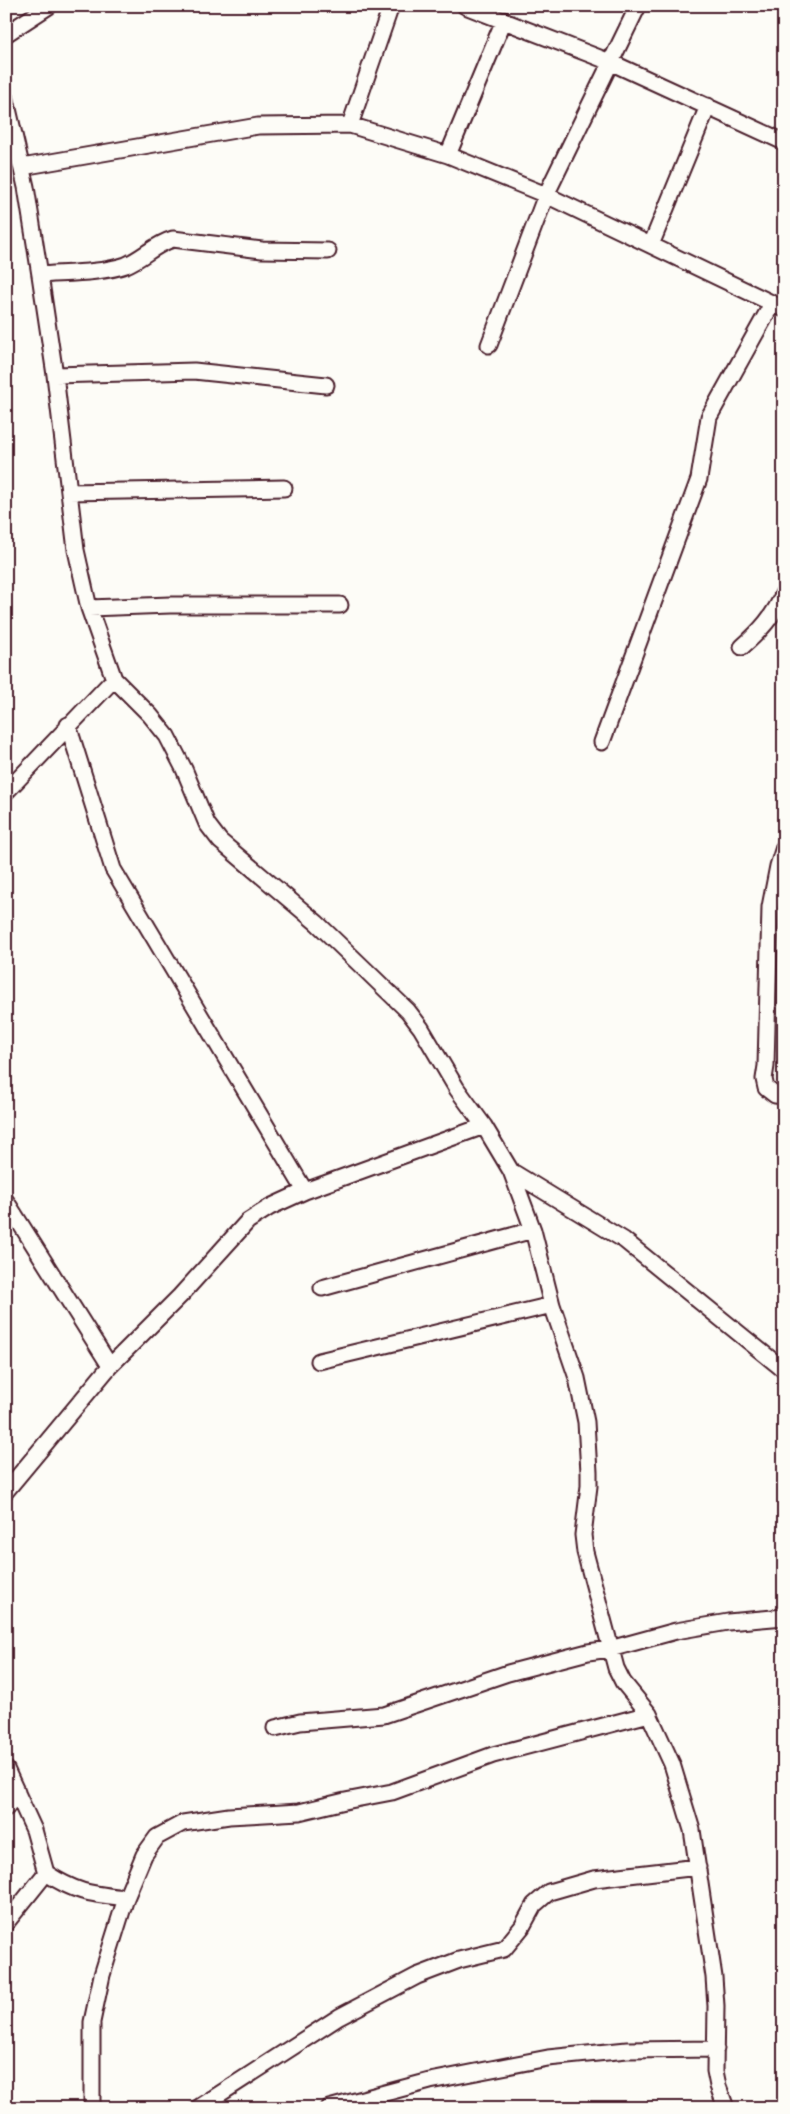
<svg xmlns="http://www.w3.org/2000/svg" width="790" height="2114" viewBox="0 0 790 2114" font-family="'Gochi Hand',sans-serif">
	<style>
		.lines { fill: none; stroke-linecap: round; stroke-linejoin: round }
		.minor-casing { stroke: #4a1f2b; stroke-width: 19 }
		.minor { stroke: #fdfcf7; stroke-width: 15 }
	</style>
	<rect width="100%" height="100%" fill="#fdfcf7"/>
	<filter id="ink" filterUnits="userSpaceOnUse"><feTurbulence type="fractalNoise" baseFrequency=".02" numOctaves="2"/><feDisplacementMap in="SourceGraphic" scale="10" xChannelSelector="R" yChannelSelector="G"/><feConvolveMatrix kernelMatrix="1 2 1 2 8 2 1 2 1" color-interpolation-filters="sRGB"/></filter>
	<g filter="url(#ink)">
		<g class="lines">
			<!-- minor casing -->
			<g class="minor-casing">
				<path id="minor" d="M 465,6 L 610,62 L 784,142
					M 6,34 L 49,6
					M 6,100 L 26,187 L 40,275 L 55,375 L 76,550 L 89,608 L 114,679 L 150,715 L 167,736 L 184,769 L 207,824 L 220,841 L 317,923 L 408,1011 L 421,1028 L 457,1089 L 484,1126 L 511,1171 L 533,1230 L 552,1305 L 577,1378 L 586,1422 L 589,1472 L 589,1486 L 583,1535 L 585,1552 L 616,1668 L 623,1682 L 649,1714 L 672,1764 L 692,1830 L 714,1977 L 716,2006 L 715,2071 L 718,2086 L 726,2108
					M 350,125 L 391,6
					M 448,155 L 504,20
					M 22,167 L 258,126 L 350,125 L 448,155 L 546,195 L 784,309
					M 651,245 L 708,106
					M 40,275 C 65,273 103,273 126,265 C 143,258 155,244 173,239 L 262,250 L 328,251
					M 489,345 L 546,195 L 638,6
					M 55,375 L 194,371 L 326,385
					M 69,492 L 284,488
					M 89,608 L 170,605 L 340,605
					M 742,647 C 760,631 775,615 784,592
					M 68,725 L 113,869 L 305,1191
					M 602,742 L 699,479 L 709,417 L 772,304
					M 6,792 L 114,679
					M 784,847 L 778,866 L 770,907 L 766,1066 L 764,1079 L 766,1088 L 775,1095 L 784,1096
					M 511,1171 L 624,1240 L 784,1370
					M 6,1201 L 110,1366
					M 322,1288 L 533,1230
					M 319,1361 L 552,1305
					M 6,1491 L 110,1366 L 180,1296 L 248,1221 L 270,1207 L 305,1191 L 484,1126
					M 275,1728 L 300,1722 L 384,1715 L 508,1673 L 588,1652 L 610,1649 L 676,1631 L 728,1622 L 784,1617
					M 6,1769 L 34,1830 L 46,1873 C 76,1893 91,1894 126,1898 L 144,1855 L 157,1837 L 183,1823 L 229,1816 L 299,1812 L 345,1801 L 392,1792 L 493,1755 L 649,1714
					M 6,1808 L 17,1792
					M 6,1923 L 46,1873
					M 92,2108 L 92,2022 L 102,1975 L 126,1898
					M 198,2108 L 339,2017 L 417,1976 L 459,1960 L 504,1949 L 522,1927 L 534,1905 L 549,1892 L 594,1879 L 698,1867
					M 329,2108 L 430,2081 L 548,2058 L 627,2050 L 716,2049"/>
			</g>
			<!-- minor -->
			<use href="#minor" class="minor"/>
		</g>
	</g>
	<!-- margin -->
	<rect width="790" height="2114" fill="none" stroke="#fdfcf7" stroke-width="25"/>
	<rect x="12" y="12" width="765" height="2089" fill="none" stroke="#4a1f2b" stroke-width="2" filter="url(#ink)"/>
</svg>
